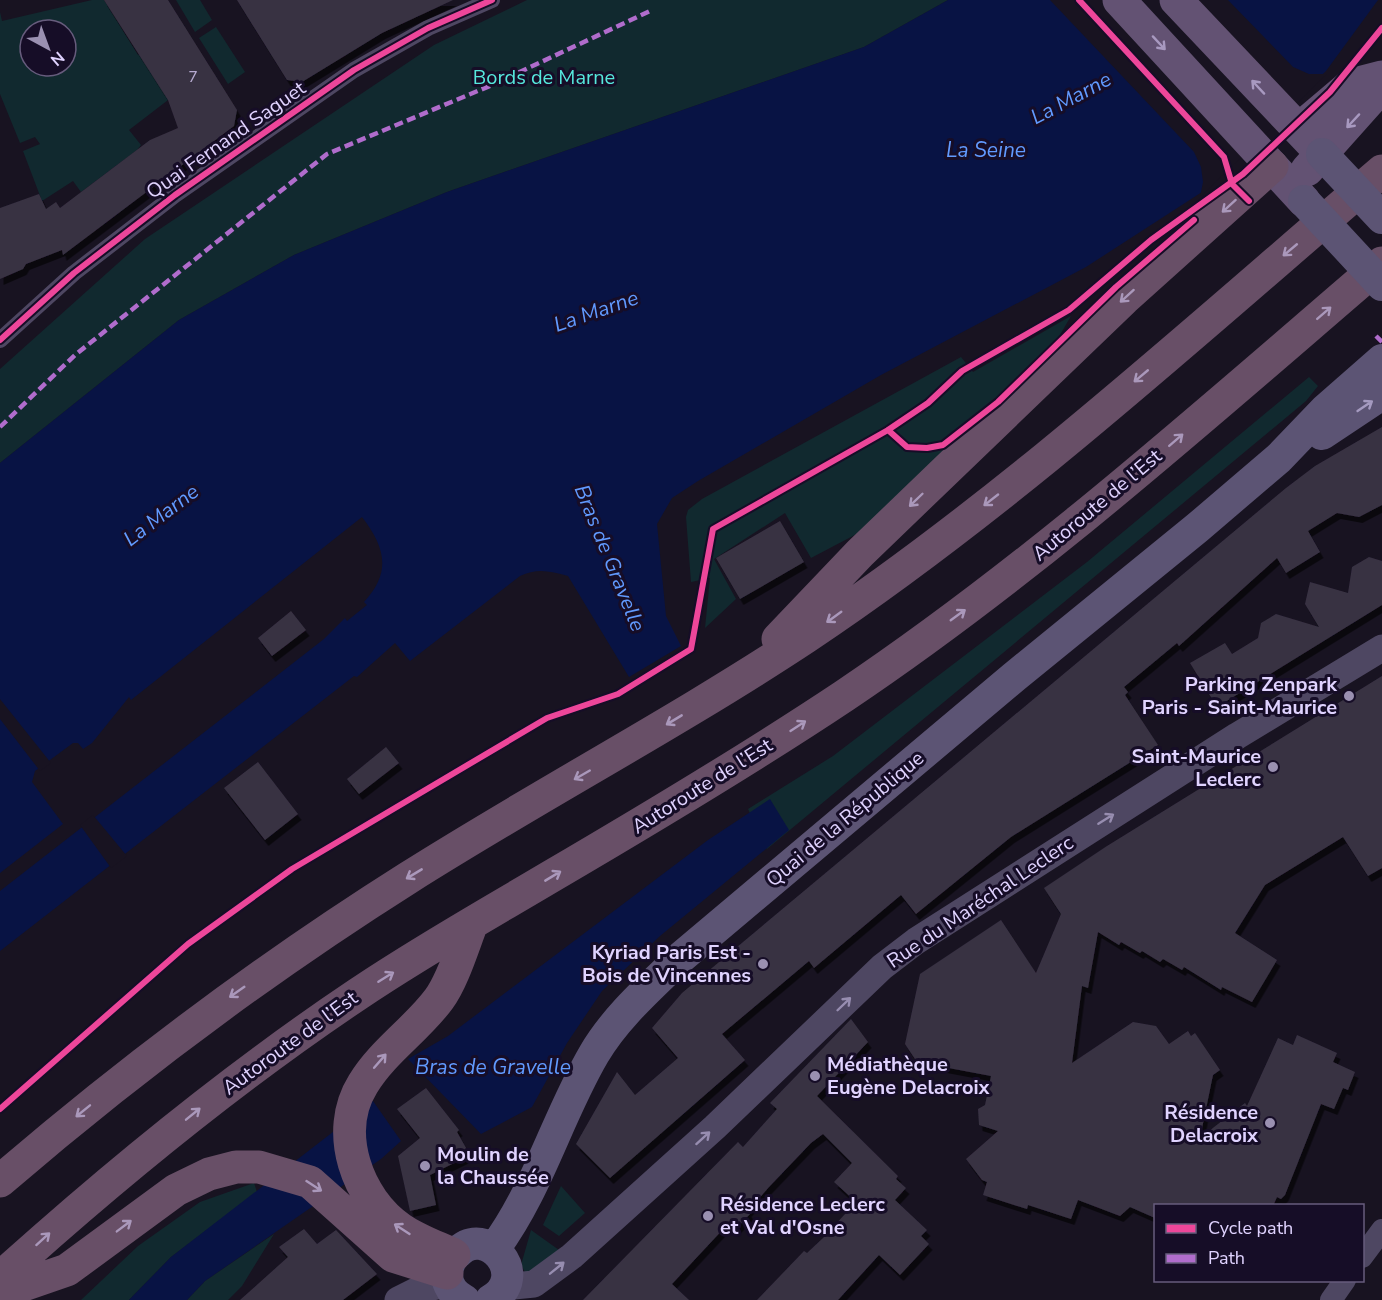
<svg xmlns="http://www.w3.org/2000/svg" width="1382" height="1300" viewBox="0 0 1382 1300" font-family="'Nunito Sans',sans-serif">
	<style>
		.green { fill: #11292f; fill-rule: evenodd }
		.water { fill: #081344 }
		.pier { fill: #181321 }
		.building { fill: #383143; filter: url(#shadow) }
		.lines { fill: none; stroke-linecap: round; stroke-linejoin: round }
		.pedestrian { stroke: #4e4762; stroke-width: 16 }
		.minor { stroke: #4e4762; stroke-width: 22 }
		.tertiary { stroke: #4e4762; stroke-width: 27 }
		.secondary { stroke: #5c5474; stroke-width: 32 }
		.primary { stroke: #635273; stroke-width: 33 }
		.motorway { stroke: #684f67; stroke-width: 33 }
		.secondary-bridge { stroke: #5c5474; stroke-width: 32 }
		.quiet { stroke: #b06ccc; stroke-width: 4.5; stroke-dasharray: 9 4.5; stroke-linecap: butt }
		.cycleway-casing { stroke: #160d27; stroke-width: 10 }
		.cycleway { stroke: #ed469a; stroke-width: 6 }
		.oneway { stroke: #a899c0 }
		.oneway2 { stroke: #aa98bb }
		.oneway3 { stroke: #a59ac0 }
		.oneway4 { stroke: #978db0 }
		.poi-dot { fill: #9a90b1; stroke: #160d27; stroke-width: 2 }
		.labels { text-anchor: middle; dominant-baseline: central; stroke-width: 6; stroke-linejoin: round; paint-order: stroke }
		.number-label { font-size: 16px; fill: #b6aad0 }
		.park-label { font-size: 20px; fill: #56e8dd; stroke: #160d27 }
		.street-label { font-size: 20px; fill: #e0d3ff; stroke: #160d27 }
		.poi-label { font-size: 20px; font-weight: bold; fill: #e0d3ff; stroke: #160d27; text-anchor: end }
		.water-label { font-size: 21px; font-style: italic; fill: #619aff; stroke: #160d27 }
	</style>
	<defs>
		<filter id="shadow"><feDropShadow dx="3.5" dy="6" stdDeviation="0" flood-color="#0009"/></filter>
	</defs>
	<rect width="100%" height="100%" fill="#181321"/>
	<!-- green -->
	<path class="green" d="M 92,0 L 104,0 L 138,55 L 144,51 L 172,97 L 129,130 L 141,145 L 137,150 L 81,192 L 73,181 L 42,201 L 23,151 L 40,144 L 35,137 L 20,143 L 0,94 L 0,12 L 2,21 ZM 30,30 L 66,30 L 66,66 L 30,66 Z
		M 176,0 L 200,0 L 212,20 L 195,32 Z
		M 527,0 L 948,0 L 864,47 L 447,192 L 294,255 L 179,320 L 0,463 L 0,369 L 145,239 L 434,45 Z
		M 216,27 L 245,72 L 228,84 L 199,38 Z
		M 1071,316 L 1057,340 L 868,528 L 811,558 L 785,513 L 714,559 L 736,599 L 705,628 L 710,578 L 691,582 L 686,517 L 688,510 L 702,499 L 961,357 L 973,372 Z
		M 1309,377 L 1318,386 L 1306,401 L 767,849 L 748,809 L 833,756 L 1087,562 Z
		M 254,1183 L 257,1192 L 171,1257 L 129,1300 L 81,1300 L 138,1246 L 200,1202 Z
		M 561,1186 L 585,1213 L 559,1236 L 543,1225 Z
		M 531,1230 L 559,1250 L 526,1274 L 521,1265 Z
		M 274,1234 L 242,1286 L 228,1300 L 187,1300 L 205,1281 Z"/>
	<!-- water -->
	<path class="water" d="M 948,0 L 1378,0 L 1326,71 L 1202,192 L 1086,267 L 881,375 L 698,481 L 672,498 L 657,524 L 666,616 L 681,646 L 629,677 L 568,576 C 550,571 537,568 520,576 L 410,661 L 395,643 L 357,677 L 354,676 L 0,951 L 0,891 L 324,639 L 345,618 L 347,621 L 367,605 L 364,602 C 392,572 385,547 362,517 L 131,700 L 129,697 L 92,743 L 83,749 L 78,743 L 73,743 L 35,771 L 32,782 L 63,824 L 0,873 L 0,463 L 179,320 L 294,255 L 447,192 L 864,47 Z
		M 770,799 L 789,830 L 660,936 L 602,991 L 567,1043 L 532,1107 L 481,1134 L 408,1059 L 448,1036 L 708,840 Z
		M 373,1101 L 401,1141 L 381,1159 L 205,1281 L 187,1300 L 129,1300 L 171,1257 Z"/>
	<!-- pier -->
	<path class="pier" d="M 1050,0 L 1228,0 L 1293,67 L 1309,74 L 1327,74 L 1200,197 L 1203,182 L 1201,167 L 1194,152 Z
		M 0,699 L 51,763 L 40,771 L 0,719 Z
		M 93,815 L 127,856 L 111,868 L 80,825 Z"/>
	<!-- building -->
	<path class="building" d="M 104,0 L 168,0 L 237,110 L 234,126 L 63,255 L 62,250 L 26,264 L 23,269 L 0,279 L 0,208 L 39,194 L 46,209 L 56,202 L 60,208 L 150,140 L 178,128 L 168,100 Z
		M 237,0 L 453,0 L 382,33 L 302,82 L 287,80 Z
		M 1382,427 L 1382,505 L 1359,517 L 1337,513 L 1308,531 L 1320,552 L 1286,573 L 1277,558 L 1179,646 L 1177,643 L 1124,687 L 1128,692 L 1125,695 L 1158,745 L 1011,837 L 916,914 L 901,895 L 814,968 L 809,961 L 722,1034 L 745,1060 L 610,1178 L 576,1144 L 617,1072 L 635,1095 L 678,1058 L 652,1028 L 682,993 L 1286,488 L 1315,466 Z
		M 780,521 L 804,562 L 740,599 L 716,558 Z
		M 1369,557 L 1382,561 L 1382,605 L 1217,707 L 1190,663 L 1225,643 L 1232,654 L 1258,638 L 1261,623 L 1276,614 L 1319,627 L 1305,604 L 1310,582 L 1348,593 L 1352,567 Z
		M 291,611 L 306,630 L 272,656 L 258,638 Z
		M 1382,676 L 1382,868 L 1368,876 L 1343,837 L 1265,885 L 1235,933 L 1277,960 L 1252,1002 L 1222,987 L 1221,990 L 1184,967 L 1182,970 L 1163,959 L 1160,962 L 1142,951 L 1140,953 L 1121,942 L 1119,945 L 1098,932 L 1088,988 L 1082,986 L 1072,1063 L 1133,1022 L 1156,1026 L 1169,1044 L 1188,1031 L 1191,1036 L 1195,1033 L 1220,1070 L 1213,1075 L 1200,1138 L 1245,1103 L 1247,1106 L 1278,1038 L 1293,1045 L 1297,1035 L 1337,1053 L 1333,1062 L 1355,1072 L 1348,1090 L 1343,1088 L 1334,1109 L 1321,1104 L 1285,1195 L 1281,1199 L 1277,1197 L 1273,1206 L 1155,1206 L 1155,1218 L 1130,1207 L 1120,1216 L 1078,1200 L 1071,1219 L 1028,1205 L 1027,1209 L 983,1195 L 987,1182 L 982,1180 L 966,1159 L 998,1131 L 979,1125 L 978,1109 L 985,1105 L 991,1076 L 917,1062 L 905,1044 L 920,974 L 1001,920 L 1036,973 L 1061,914 L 1044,888 L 1107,846 Z
		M 386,747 L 399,763 L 359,794 L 347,779 Z
		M 258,762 L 298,814 L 265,840 L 224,788 Z
		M 851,1019 L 868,1042 L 817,1096 L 898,1176 L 896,1179 L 906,1188 L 895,1200 L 927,1230 L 921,1236 L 929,1244 L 900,1275 L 879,1255 L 838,1300 L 757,1300 L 804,1251 L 807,1253 L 823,1238 L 856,1202 L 834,1182 L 852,1163 L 823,1134 L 811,1143 L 769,1187 L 748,1211 L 750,1214 L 734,1231 L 727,1225 L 672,1284 L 689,1300 L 583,1300 L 738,1142 L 743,1147 L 777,1109 L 770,1103 Z
		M 426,1088 L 459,1130 L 457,1132 L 470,1155 L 430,1175 L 436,1205 L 410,1211 L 398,1156 L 420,1138 L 397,1109 Z
		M 304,1229 L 317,1244 L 336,1230 L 377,1274 L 343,1300 L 240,1300 L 288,1257 L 279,1247 Z"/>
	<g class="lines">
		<!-- pedestrian -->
		<path class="pedestrian" d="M 0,340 L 74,273 L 175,195 L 354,70 L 428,28 L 492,0"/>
		<!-- minor -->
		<path class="minor" d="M 1362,1257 L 1382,1230
			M 1331,1300 L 1345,1280"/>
		<!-- tertiary -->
		<path class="tertiary" d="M 504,1287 L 534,1284 L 572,1256 L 715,1127 L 882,967 L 916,941 L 1237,736 L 1382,648
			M 398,1300 L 416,1291 L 449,1283"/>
		<!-- secondary -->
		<path class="secondary" d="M 1322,434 L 1382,394
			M 494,1249 C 538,1190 557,1117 594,1054 C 615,1018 649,988 679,959 L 1014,677 L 1197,528 L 1279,458 L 1325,410 L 1382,360
			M 464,1300 C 454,1295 447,1285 447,1274 C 447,1266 451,1258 457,1253 C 486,1222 532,1276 491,1300"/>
		<!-- primary -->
		<path class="primary" d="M 1119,0 L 1304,201
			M 1176,0 L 1322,154
			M 1299,129 L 1351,85 L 1382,77
			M 1307,170 L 1382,86"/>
		<!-- motorway -->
		<path class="motorway" d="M 778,639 L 860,553 L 1124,299 L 1272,166
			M 0,1181 C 129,1070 264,969 408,878 C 539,795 676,723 806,637 C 1011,500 1195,331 1382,171
			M 454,1255 C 437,1247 417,1240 401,1229 C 357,1199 333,1132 363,1084 C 383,1051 417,1029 439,999 C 453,980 463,946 472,923
			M 0,1278 C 113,1176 231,1079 358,994 C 420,952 486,915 550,877 C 649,819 748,760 844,696 C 1036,567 1207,413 1382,263
			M 0,1293 L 67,1270 L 176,1190 L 209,1174 L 236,1167 L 259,1167 L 310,1182 L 393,1256 L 447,1273"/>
		<!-- secondary-bridge -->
		<path class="secondary-bridge" d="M 1322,154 L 1382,218
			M 1304,201 L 1382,285"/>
		<!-- quiet -->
		<path class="quiet" d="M 1376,336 L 1382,342
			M 0,427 L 75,355 L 327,154 L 492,85 L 650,11"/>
		<!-- cycleway casing -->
		<g class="cycleway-casing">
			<path id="cycleway" d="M 1079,0 L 1224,157 L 1232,184 L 1249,201
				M 0,340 L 74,273 L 175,195 L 354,70 L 428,28 L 492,0
				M 888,430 L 907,447 L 927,448 L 943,445 L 998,402 L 1116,287 L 1194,220
				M 0,1109 L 188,944 L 292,869 L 547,718 L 618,694 L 691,649 L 713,529 L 888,430 L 928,403 L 962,371 L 1069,310 L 1151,240 L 1243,174 L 1330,92 L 1382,28"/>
		</g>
		<!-- cycleway -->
		<use href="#cycleway" class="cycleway"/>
	</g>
	<!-- one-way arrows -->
	<defs><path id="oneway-shaft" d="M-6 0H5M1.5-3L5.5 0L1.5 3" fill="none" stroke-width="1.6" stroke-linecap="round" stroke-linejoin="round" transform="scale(1.5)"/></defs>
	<g class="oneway">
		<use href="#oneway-shaft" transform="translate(1159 43) rotate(47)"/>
		<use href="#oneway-shaft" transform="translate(1258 87) rotate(-133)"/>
		<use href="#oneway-shaft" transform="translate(1353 121) rotate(133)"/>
	</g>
	<g class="oneway2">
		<use href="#oneway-shaft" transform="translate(1229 206) rotate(138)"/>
		<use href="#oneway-shaft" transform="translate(1290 250) rotate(140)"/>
		<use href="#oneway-shaft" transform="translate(1127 296) rotate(138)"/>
		<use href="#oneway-shaft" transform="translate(1324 313) rotate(-41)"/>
		<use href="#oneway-shaft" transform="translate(1141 376) rotate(140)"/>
		<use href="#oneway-shaft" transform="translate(1176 440) rotate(-41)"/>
		<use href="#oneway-shaft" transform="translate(916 500) rotate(136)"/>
		<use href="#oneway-shaft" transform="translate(991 500) rotate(142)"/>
		<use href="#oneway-shaft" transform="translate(958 615) rotate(-36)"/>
		<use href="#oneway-shaft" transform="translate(834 617) rotate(144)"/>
		<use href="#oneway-shaft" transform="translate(674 720) rotate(149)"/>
		<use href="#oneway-shaft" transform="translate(798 726) rotate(-33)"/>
		<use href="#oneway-shaft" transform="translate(582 775) rotate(150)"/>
		<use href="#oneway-shaft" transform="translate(414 874) rotate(149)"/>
		<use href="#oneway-shaft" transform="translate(553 876) rotate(-31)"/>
		<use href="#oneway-shaft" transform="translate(386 977) rotate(-32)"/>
		<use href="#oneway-shaft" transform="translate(237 992) rotate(145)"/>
		<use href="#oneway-shaft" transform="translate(380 1061) rotate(-49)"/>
		<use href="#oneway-shaft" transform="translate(83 1111) rotate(141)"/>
		<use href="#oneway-shaft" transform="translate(193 1114) rotate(-39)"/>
		<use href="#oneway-shaft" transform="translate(314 1186) rotate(33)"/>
		<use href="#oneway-shaft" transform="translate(124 1226) rotate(-37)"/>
		<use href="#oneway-shaft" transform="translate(402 1229) rotate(-147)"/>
		<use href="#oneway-shaft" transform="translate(43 1239) rotate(-42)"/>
	</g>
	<use class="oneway3" href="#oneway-shaft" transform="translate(1365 406) rotate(-34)"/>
	<g class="oneway4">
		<use href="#oneway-shaft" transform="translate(1106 819) rotate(-32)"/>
		<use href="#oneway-shaft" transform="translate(844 1004) rotate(-44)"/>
		<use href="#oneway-shaft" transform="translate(703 1138) rotate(-42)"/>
		<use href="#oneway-shaft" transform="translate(557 1268) rotate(-39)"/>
	</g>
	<!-- markers -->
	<g class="poi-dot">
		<circle cx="1349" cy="696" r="6"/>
		<circle cx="1273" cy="767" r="6"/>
		<circle cx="763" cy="964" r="6"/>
		<circle cx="815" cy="1076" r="6"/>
		<circle cx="1270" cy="1123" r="6"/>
		<circle cx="425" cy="1166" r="6"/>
		<circle cx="708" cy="1216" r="6"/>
	</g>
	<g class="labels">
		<!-- number labels -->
		<g class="number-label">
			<text x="193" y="77">7</text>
		</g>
		<!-- park labels -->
		<g class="park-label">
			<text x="544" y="77">Bords de Marne</text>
		</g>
		<!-- street labels -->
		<g class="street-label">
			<text transform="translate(226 140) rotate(-35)">Quai Fernand Saguet</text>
			<text transform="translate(1097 505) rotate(-40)">Autoroute de l’Est</text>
			<text transform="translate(702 786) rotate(-32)">Autoroute de l’Est</text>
			<text transform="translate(845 819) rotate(-40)">Quai de la République</text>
			<text transform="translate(980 902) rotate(-34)">Rue du Maréchal Leclerc</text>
			<text transform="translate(290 1043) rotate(-36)">Autoroute de l’Est</text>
		</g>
		<!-- poi labels -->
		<g class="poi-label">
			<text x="1337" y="684">Parking Zenpark<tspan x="1337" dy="23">Paris - Saint-Maurice</tspan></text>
			<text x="1261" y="756">Saint-Maurice<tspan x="1261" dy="23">Leclerc</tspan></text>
			<text x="751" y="952">Kyriad Paris Est -<tspan x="751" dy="23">Bois de Vincennes</tspan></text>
			<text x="827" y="1064" text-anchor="start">Médiathèque<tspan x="827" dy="23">Eugène Delacroix</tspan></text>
			<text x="1258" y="1112">Résidence<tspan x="1258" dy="23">Delacroix</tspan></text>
			<text x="437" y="1154" text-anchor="start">Moulin de<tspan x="437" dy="23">la Chaussée</tspan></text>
			<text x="720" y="1204" text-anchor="start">Résidence Leclerc<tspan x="720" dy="23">et Val d'Osne</tspan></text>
		</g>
		<!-- water labels -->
		<g class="water-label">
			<text transform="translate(1071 98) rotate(-28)">La Marne</text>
			<text x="986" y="150">La Seine</text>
			<text transform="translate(596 311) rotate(-19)">La Marne</text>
			<text transform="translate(161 515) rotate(-37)">La Marne</text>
			<text transform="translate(610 558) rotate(68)">Bras de Gravelle</text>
			<text x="493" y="1067">Bras de Gravelle</text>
		</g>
	</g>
	<!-- legend -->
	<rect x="1154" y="1204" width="210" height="78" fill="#160d27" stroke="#675c7d" stroke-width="1.5"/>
	<rect x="1166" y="1224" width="30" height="9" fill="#ed469a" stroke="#675c7d" stroke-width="1.5"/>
	<text x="1208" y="1234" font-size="18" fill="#e0d3ff">Cycle path</text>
	<rect x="1166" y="1254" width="30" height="9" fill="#b06ccc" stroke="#675c7d" stroke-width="1.5"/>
	<text x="1208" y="1264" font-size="18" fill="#e0d3ff">Path</text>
	<!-- north arrow -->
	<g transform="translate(48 48) rotate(139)"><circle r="28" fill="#160d27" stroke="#675c7d" stroke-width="1.5"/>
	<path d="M0-4.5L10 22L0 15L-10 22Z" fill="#9a90b1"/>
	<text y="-9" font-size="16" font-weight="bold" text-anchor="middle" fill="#e0d3ff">N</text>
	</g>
</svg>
